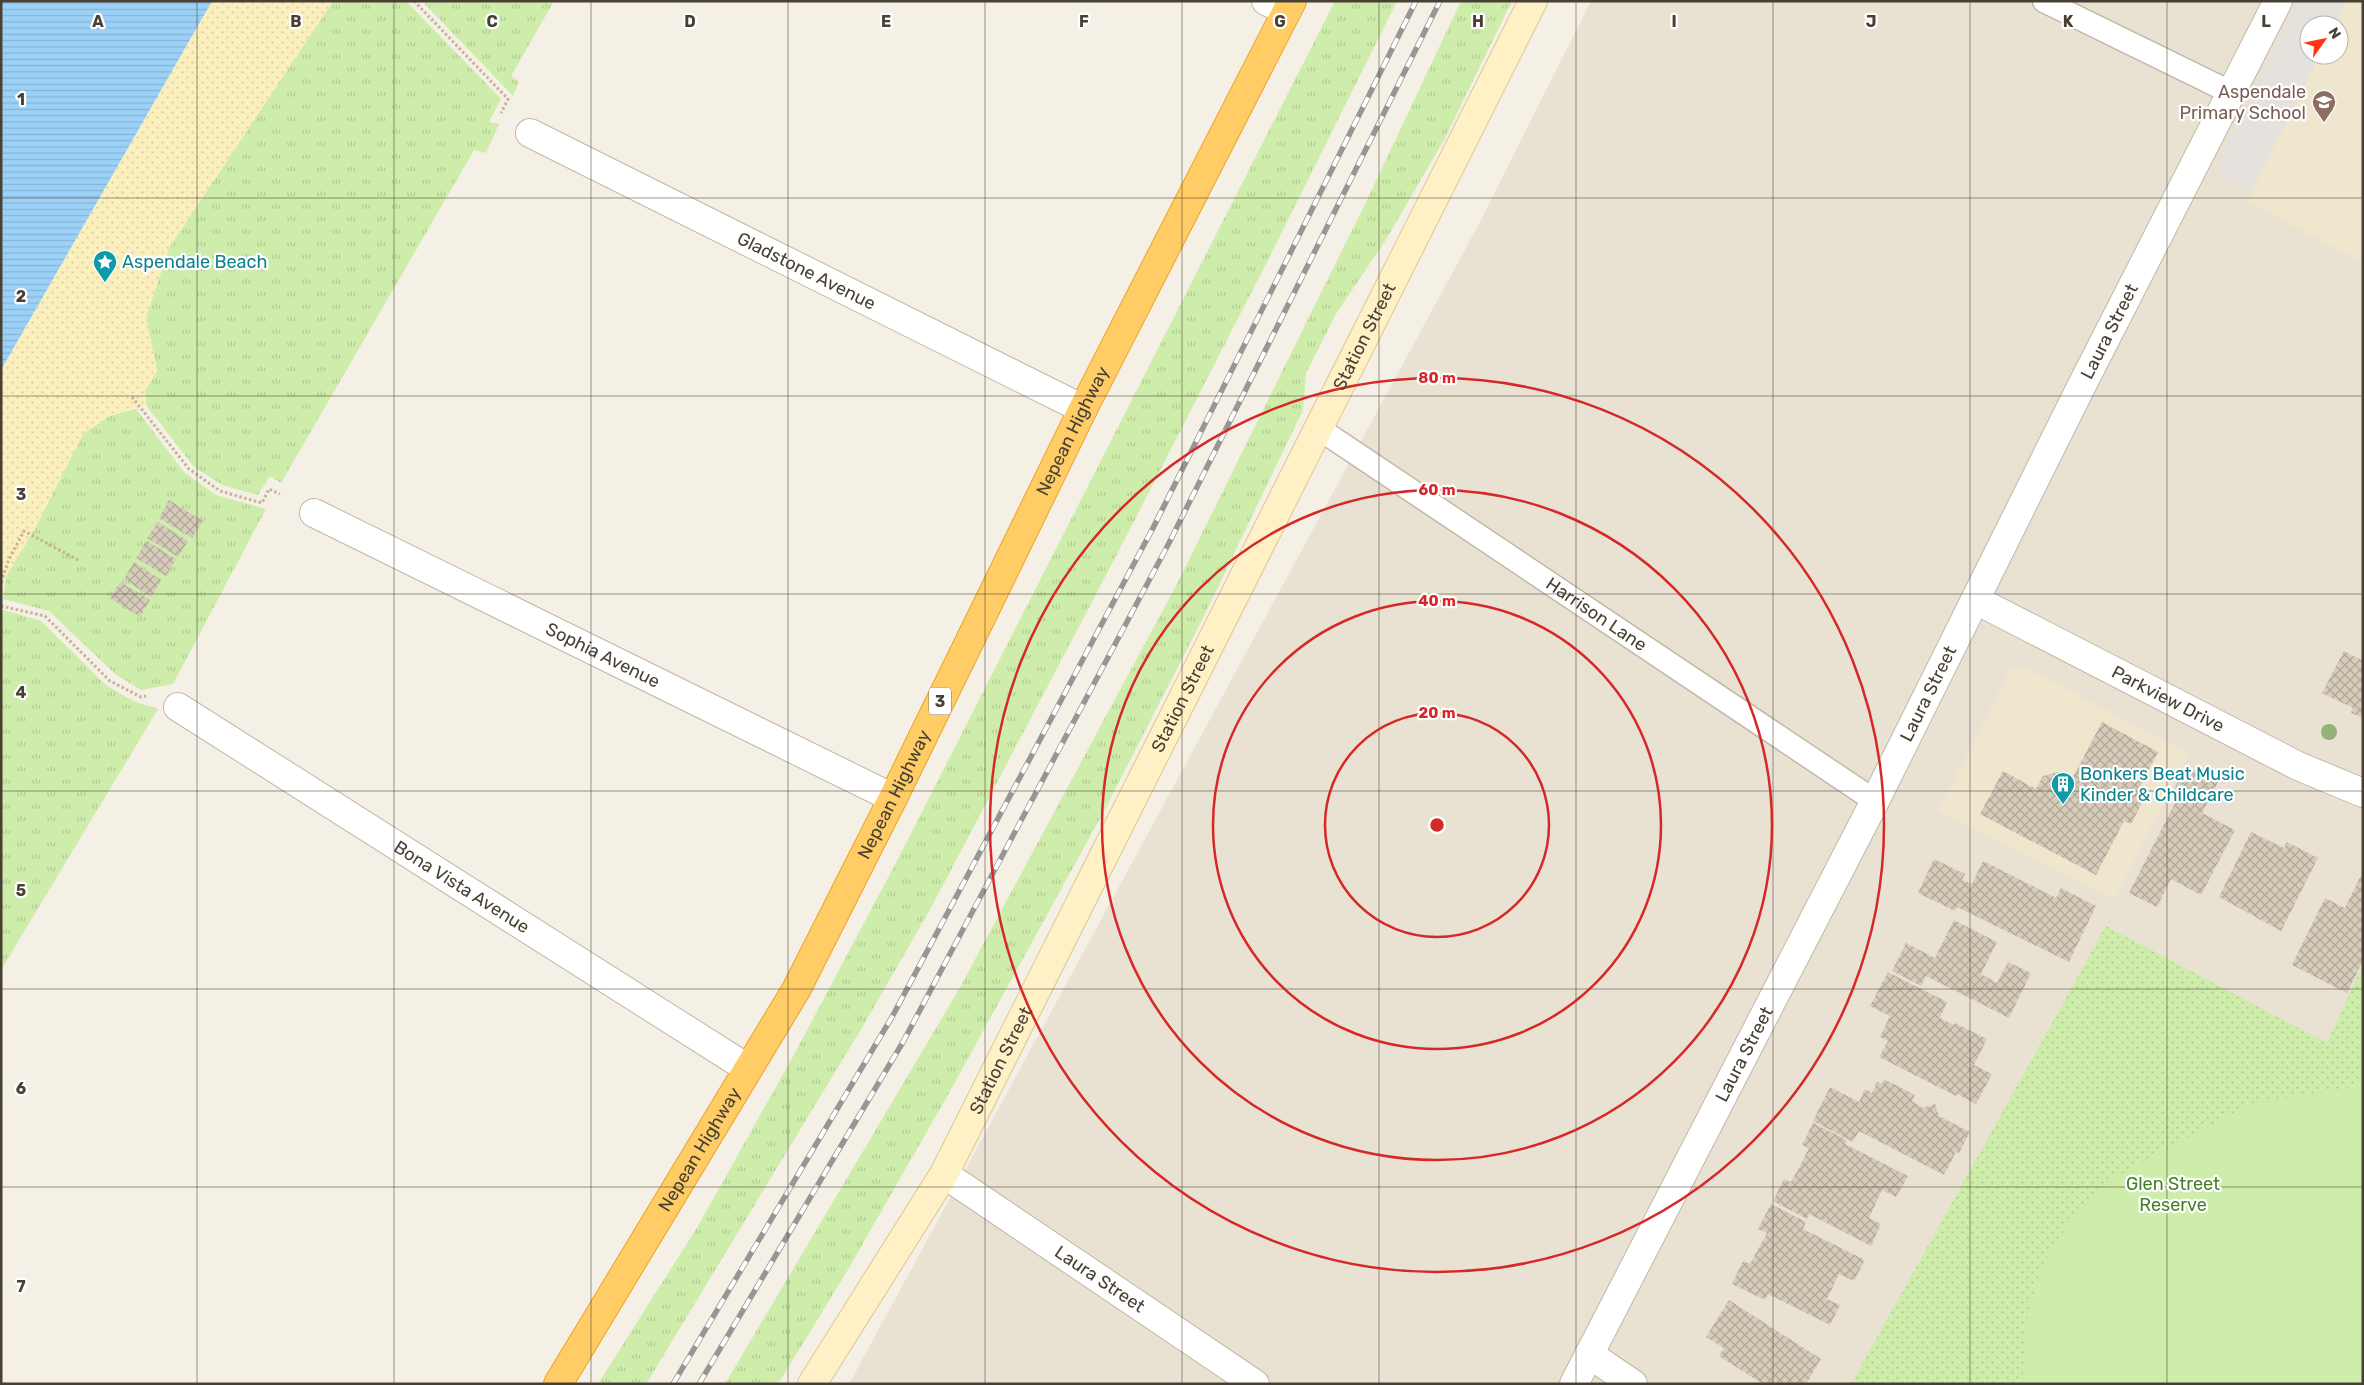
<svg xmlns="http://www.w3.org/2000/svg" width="2364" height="1385" viewBox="0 0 2364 1385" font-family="Rubik,sans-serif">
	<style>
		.residential { fill: #e9e2d3; fill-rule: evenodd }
		.education { fill: #efe6ce }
		.grass { fill: url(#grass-tufts) }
		.sand { fill: url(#sand-dots) }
		.park { fill: url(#park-dots) }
		.garden { fill: #ceecaa }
		.parking { fill: #e5e2de }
		.water { fill: url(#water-rules) }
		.building { fill: url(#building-cross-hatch) }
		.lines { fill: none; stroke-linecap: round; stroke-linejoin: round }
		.lane-casing { stroke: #c1b8a7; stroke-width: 25 }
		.street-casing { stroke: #c1b8a7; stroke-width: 30 }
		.secondary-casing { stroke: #dcc893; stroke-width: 30 }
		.highway-casing { stroke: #eba428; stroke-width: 30 }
		.path { stroke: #c4b497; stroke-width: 3; stroke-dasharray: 2.5 2.5; stroke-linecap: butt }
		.lane { stroke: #fff; stroke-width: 22 }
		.street { stroke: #fff; stroke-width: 28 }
		.secondary { stroke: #fff1c5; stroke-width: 28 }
		.highway { stroke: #fc6; stroke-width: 28 }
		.rail-casing { stroke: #969696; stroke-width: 5.5 }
		.rail { stroke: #fff; stroke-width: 4; stroke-dasharray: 11; stroke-linecap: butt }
		.tree { fill: #94b27a }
		.grid { fill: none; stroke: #484034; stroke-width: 1; stroke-opacity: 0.55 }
		.ring { fill: none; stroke: #d62828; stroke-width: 2.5 }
		.labels { text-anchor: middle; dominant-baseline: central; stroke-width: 4.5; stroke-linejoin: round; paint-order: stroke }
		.shield { fill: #fff; stroke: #7f7971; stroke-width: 1 }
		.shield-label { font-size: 16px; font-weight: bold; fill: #484034 }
		.education-label { font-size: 18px; fill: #785e54; stroke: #fff; text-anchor: end }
		.culture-label { font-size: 18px; fill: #0d838f; stroke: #fff; text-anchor: start }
		.street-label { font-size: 18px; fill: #484034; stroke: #fff }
		.park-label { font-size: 18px; fill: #457f22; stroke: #fff }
		.grid-label { font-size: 16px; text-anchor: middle; font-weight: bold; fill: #484034; stroke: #fff; stroke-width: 4.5; stroke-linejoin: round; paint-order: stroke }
		.centre { fill: #d62828; stroke: #fff; stroke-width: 2.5 }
		.ring-label { font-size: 15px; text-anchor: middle; font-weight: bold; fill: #d62828; stroke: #fff; stroke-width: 4.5; stroke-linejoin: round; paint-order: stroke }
	</style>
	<defs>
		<pattern id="grass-tufts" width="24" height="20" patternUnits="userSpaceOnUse" patternTransform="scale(1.25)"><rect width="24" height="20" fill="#ceecaa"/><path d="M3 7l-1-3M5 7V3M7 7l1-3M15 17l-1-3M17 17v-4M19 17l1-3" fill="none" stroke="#b2cb93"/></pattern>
		<pattern id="sand-dots" width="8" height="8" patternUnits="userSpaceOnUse" patternTransform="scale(1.25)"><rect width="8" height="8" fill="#fcefbe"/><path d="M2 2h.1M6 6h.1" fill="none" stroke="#dacea4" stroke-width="1.8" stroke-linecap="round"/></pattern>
		<pattern id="park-dots" width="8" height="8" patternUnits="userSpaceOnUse" patternTransform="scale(1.25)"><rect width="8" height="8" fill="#ceecaa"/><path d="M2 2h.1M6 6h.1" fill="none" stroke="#b2cb93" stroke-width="1.8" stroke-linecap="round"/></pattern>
		<pattern id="water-rules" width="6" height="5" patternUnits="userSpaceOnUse" patternTransform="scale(1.25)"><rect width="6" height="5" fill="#9cd1f7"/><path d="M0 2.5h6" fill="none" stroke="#88b4d4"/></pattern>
		<pattern id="building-cross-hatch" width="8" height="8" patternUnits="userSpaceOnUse" patternTransform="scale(1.25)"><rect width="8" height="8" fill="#d7ccba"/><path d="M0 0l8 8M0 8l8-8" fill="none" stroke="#b0a798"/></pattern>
	</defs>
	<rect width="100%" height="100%" fill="#f4f0e5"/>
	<!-- residential -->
	<path class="residential" d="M 1591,1 L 2363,1 L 2363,1384 L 849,1384 L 1480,222 ZM 2309,25 L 2339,25 L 2339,55 L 2309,55 Z"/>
	<!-- education -->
	<path class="education" d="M 2347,1 L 2363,1 L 2363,262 L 2247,202 L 2320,55 L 2339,55 L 2339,25 L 2335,25 Z
		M 2011,668 L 2026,668 L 2189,753 L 2115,899 L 1938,812 Z"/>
	<!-- grass -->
	<path class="grass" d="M 333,1 L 406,1 L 501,99 L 489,122 L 499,124 L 486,153 L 474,150 L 281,483 L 270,476 L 258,495 L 222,485 L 194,467 L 146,405 L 145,391 L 157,371 L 146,317 L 169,248 Z
		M 422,1 L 554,1 L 511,76 L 519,82 L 513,96 Z
		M 1335,1 L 1397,1 L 1269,258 L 1113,562 L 933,904 L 866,1021 L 646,1384 L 598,1384 L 698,1226 L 795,1053 L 900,855 Z
		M 1461,1 L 1512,1 L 1444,140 L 1385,241 L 1336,314 L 1306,373 L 1303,410 L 1202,620 L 1103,813 L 949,1093 L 846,1273 L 778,1384 L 725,1384 L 958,991 L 1177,584 L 1366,202 Z
		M 136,409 L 184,472 L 216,495 L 266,509 L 173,684 L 141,690 L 115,674 L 49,611 L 3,599 L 7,575 L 34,530 L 83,434 L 109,416 Z
		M 1,609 L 41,621 L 106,685 L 133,701 L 158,709 L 1,970 Z"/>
	<!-- sand -->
	<path class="sand" d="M 212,1 L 333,1 L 169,248 L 146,317 L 157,371 L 145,390 L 146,405 L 109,416 L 83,434 L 34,530 L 7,575 L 1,601 L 1,370 Z"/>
	<!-- park -->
	<path class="park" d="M 2106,926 L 2327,1043 L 2363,964 L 2363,1384 L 1851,1384 Z"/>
	<!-- garden -->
	<path class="garden" d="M 2363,1085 L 2363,1384 L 2022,1384 L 2028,1313 L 2043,1264 L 2071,1219 L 2121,1174 L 2252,1103 Z"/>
	<!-- parking -->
	<path class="parking" d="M 2300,1 L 2347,1 L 2335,25 L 2309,25 L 2309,55 L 2320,55 L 2251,191 L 2215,170 Z"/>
	<!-- water -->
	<path class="water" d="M 1,1 L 212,1 L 1,370 Z"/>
	<!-- building -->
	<path class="building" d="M 169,500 L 203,521 L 192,538 L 159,518 Z
		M 158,522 L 188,541 L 178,557 L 147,538 Z
		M 147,541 L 176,559 L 166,576 L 136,558 Z
		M 134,562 L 161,580 L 151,597 L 124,579 Z
		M 120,582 L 150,600 L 140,617 L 110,598 Z
		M 2344,651 L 2363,661 L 2363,718 L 2351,713 L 2353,708 L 2322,693 Z
		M 2102,722 L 2158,752 L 2138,791 L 2146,795 L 2131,824 L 2124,821 L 2096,875 L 1980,814 L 2003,771 L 2036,789 L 2043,776 L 2058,772 L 2072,779 Z
		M 2186,766 L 2218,782 L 2202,813 L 2235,830 L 2201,895 L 2171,879 L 2157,907 L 2129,893 L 2175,803 L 2169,799 Z
		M 2251,832 L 2284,848 L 2287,842 L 2318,858 L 2281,931 L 2219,897 Z
		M 1934,859 L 1965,874 L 1962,880 L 1972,884 L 1983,861 L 2056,898 L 2061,888 L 2096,906 L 2069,962 L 1957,907 L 1955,911 L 1918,893 Z
		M 2363,871 L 2363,961 L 2347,993 L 2292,965 L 2325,898 L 2345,908 Z
		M 1954,920 L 1997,942 L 1981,974 L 1997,983 L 2008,962 L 2031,973 L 2009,1018 L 1926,976 L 1921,986 L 1892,971 L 1906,943 L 1935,958 Z
		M 1888,972 L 1947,1002 L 1940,1018 L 1954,1025 L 1955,1023 L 1987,1039 L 1974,1065 L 1992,1074 L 1976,1104 L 1957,1094 L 1956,1096 L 1879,1057 L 1888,1041 L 1880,1037 L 1890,1016 L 1870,1006 Z
		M 1884,1079 L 1915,1095 L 1912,1101 L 1923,1108 L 1935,1104 L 1939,1116 L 1970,1132 L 1959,1153 L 1956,1152 L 1944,1175 L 1859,1131 L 1853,1142 L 1813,1121 L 1830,1087 L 1859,1102 L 1865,1089 L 1872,1093 L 1877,1082 L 1882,1084 Z
		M 1813,1123 L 1847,1140 L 1845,1144 L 1908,1176 L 1896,1197 L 1882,1190 L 1869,1218 L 1881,1224 L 1871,1246 L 1809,1214 L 1807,1219 L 1773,1201 L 1784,1179 L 1791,1182 L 1800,1166 L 1809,1148 L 1802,1145 Z
		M 1771,1204 L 1806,1222 L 1803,1229 L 1865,1260 L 1854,1281 L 1839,1274 L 1827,1299 L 1840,1305 L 1830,1325 L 1768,1294 L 1765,1300 L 1732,1284 L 1743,1261 L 1750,1264 L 1767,1233 L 1758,1229 Z
		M 1729,1300 L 1821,1359 L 1806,1384 L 1763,1384 L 1719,1356 L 1724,1348 L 1706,1337 Z"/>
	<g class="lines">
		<!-- lane casing -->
		<g class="lane-casing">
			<g id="lane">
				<path d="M 2044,1 L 2232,93"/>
				<path id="s1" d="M 1318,428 L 1875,801"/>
			</g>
		</g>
		<!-- street casing -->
		<g class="street-casing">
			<g id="street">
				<path d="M 1266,1 L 1287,11"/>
				<path id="s2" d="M 530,133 L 1083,409"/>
				<path id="s3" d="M 314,513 L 893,798"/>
				<path id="s4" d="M 1976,600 L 2298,766 L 2363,793"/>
				<path id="s5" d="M 178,707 L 747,1068"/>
				<path id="s6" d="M 944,1174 L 1255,1384"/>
				<path d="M 1589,1354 L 1633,1384"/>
				<path id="s7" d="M 1574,1384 L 1875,801 L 2081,387 L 2278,1"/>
			</g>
		</g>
		<!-- secondary casing -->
		<g class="secondary-casing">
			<g id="secondary">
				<path id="s8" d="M 812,1384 L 944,1174 L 1533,1"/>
			</g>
		</g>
		<!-- highway casing -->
		<g class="highway-casing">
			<g id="highway">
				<path id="s9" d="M 558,1384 L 796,990 L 893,798 L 1083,409 L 1292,1"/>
			</g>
		</g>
		<!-- path -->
		<path class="path" d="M 414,1 L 508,99 L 501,113
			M 132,397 L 189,469 L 220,491 L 262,503 L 269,489 L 280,494
			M 1,582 L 9,559 L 24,531 L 78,560
			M 1,606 L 45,616 L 110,681 L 141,697 L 146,696"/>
		<!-- lane -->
		<use href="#lane" class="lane"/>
		<!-- street -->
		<use href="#street" class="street"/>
		<!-- secondary -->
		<use href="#secondary" class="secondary"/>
		<!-- highway -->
		<use href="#highway" class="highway"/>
		<!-- rail casing -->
		<g class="rail-casing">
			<path id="rail" d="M 673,1384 L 892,1017 L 1153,528 L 1416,1
				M 699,1384 L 903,1042 L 1169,543 L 1440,1"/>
		</g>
		<!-- rail -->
		<use href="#rail" class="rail"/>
	</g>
	<!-- trees -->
	<circle class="tree" cx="2329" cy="732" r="8"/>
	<!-- grid -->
	<path class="grid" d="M 197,1 L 197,1384M 394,1 L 394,1384M 591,1 L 591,1384M 788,1 L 788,1384M 985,1 L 985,1384M 1182,1 L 1182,1384M 1379,1 L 1379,1384M 1576,1 L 1576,1384M 1773,1 L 1773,1384M 1970,1 L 1970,1384M 2167,1 L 2167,1384M 1,198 L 2363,198M 1,396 L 2363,396M 1,594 L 2363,594M 1,791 L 2363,791M 1,989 L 2363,989M 1,1187 L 2363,1187"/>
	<!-- distance rings -->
	<g class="ring">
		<circle cx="1437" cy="825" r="112"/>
		<circle cx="1437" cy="825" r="224"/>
		<circle cx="1437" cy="825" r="335"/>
		<circle cx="1437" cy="825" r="447"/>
	</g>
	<!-- icons -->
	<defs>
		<g id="school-pin" transform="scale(1.25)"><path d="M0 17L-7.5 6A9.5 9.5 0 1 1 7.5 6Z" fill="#8d6e63" stroke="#fff"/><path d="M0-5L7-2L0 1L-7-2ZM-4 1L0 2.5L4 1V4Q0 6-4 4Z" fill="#fff"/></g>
		<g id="sight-pin" transform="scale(1.25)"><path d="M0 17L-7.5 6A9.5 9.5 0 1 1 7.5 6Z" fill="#0f9aa8" stroke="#fff"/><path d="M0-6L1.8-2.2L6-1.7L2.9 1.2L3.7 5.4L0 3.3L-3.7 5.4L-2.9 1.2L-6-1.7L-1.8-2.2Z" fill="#fff"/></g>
		<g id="building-pin" transform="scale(1.25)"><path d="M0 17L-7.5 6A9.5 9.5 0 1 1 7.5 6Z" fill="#0f9aa8" stroke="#fff"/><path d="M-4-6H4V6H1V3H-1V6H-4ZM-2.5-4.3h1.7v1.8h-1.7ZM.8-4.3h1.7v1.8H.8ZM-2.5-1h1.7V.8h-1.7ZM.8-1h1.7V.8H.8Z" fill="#fff"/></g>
	</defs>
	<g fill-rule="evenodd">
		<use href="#school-pin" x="2324" y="102"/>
		<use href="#sight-pin" x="105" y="262"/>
		<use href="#building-pin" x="2063" y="784"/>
	</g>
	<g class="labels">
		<!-- shield labels -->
		<rect class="shield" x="929" y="687.5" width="22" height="27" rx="4"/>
		<g class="shield-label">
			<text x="940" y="701">3</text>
		</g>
		<!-- education labels -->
		<g class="education-label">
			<text x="2306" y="92">Aspendale<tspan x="2306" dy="21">Primary School</tspan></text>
		</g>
		<!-- culture labels -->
		<g class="culture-label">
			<text x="122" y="262">Aspendale Beach</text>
			<text x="2080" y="774">Bonkers Beat Music<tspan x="2080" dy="21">Kinder &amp; Childcare</tspan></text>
		</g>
		<!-- street labels -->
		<g class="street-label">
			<text stroke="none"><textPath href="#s2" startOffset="309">Gladstone Avenue</textPath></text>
			<text stroke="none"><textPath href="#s7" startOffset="1181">Laura Street</textPath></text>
			<text stroke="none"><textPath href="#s8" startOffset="1185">Station Street</textPath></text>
			<text stroke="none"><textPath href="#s9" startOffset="1084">Nepean Highway</textPath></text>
			<text stroke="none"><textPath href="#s1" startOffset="335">Harrison Lane</textPath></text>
			<text stroke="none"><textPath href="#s3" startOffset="322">Sophia Avenue</textPath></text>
			<text stroke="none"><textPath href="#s7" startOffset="776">Laura Street</textPath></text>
			<text stroke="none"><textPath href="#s8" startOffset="780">Station Street</textPath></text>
			<text stroke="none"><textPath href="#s4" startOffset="216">Parkview Drive</textPath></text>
			<text stroke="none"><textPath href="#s9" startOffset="679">Nepean Highway</textPath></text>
			<text stroke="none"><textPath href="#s5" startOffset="336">Bona Vista Avenue</textPath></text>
			<text stroke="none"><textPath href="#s7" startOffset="371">Laura Street</textPath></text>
			<text stroke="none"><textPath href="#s8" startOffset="375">Station Street</textPath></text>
			<text stroke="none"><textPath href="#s9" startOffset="274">Nepean Highway</textPath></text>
			<text stroke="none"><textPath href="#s6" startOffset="188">Laura Street</textPath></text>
		</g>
		<!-- park labels -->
		<g class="park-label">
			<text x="2173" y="1184">Glen Street<tspan x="2173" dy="21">Reserve</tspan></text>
		</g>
	</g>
	<g class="grid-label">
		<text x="98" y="27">A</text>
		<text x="296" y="27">B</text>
		<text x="492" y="27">C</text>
		<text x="690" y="27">D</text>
		<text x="886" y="27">E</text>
		<text x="1084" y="27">F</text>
		<text x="1280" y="27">G</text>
		<text x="1478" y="27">H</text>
		<text x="1674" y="27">I</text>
		<text x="1871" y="27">J</text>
		<text x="2068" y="27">K</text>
		<text x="2266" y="27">L</text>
		<text x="21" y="105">1</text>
		<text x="21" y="302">2</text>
		<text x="21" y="500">3</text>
		<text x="21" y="698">4</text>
		<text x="21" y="896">5</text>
		<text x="21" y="1094">6</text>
		<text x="21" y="1292">7</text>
	</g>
	<circle cx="1437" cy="825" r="8" class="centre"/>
	<g class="ring-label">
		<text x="1437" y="383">80 m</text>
		<text x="1437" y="495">60 m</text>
		<text x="1437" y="606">40 m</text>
		<text x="1437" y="718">20 m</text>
	</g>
	<!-- border -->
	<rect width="2364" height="1385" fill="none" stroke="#484034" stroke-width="5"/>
	<!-- north arrow -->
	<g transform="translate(2324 40) rotate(57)"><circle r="24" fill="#ffffff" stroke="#b6b3ae"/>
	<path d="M0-4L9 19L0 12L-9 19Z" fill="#ff3612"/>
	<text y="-8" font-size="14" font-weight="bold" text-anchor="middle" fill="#484034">N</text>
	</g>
</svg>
